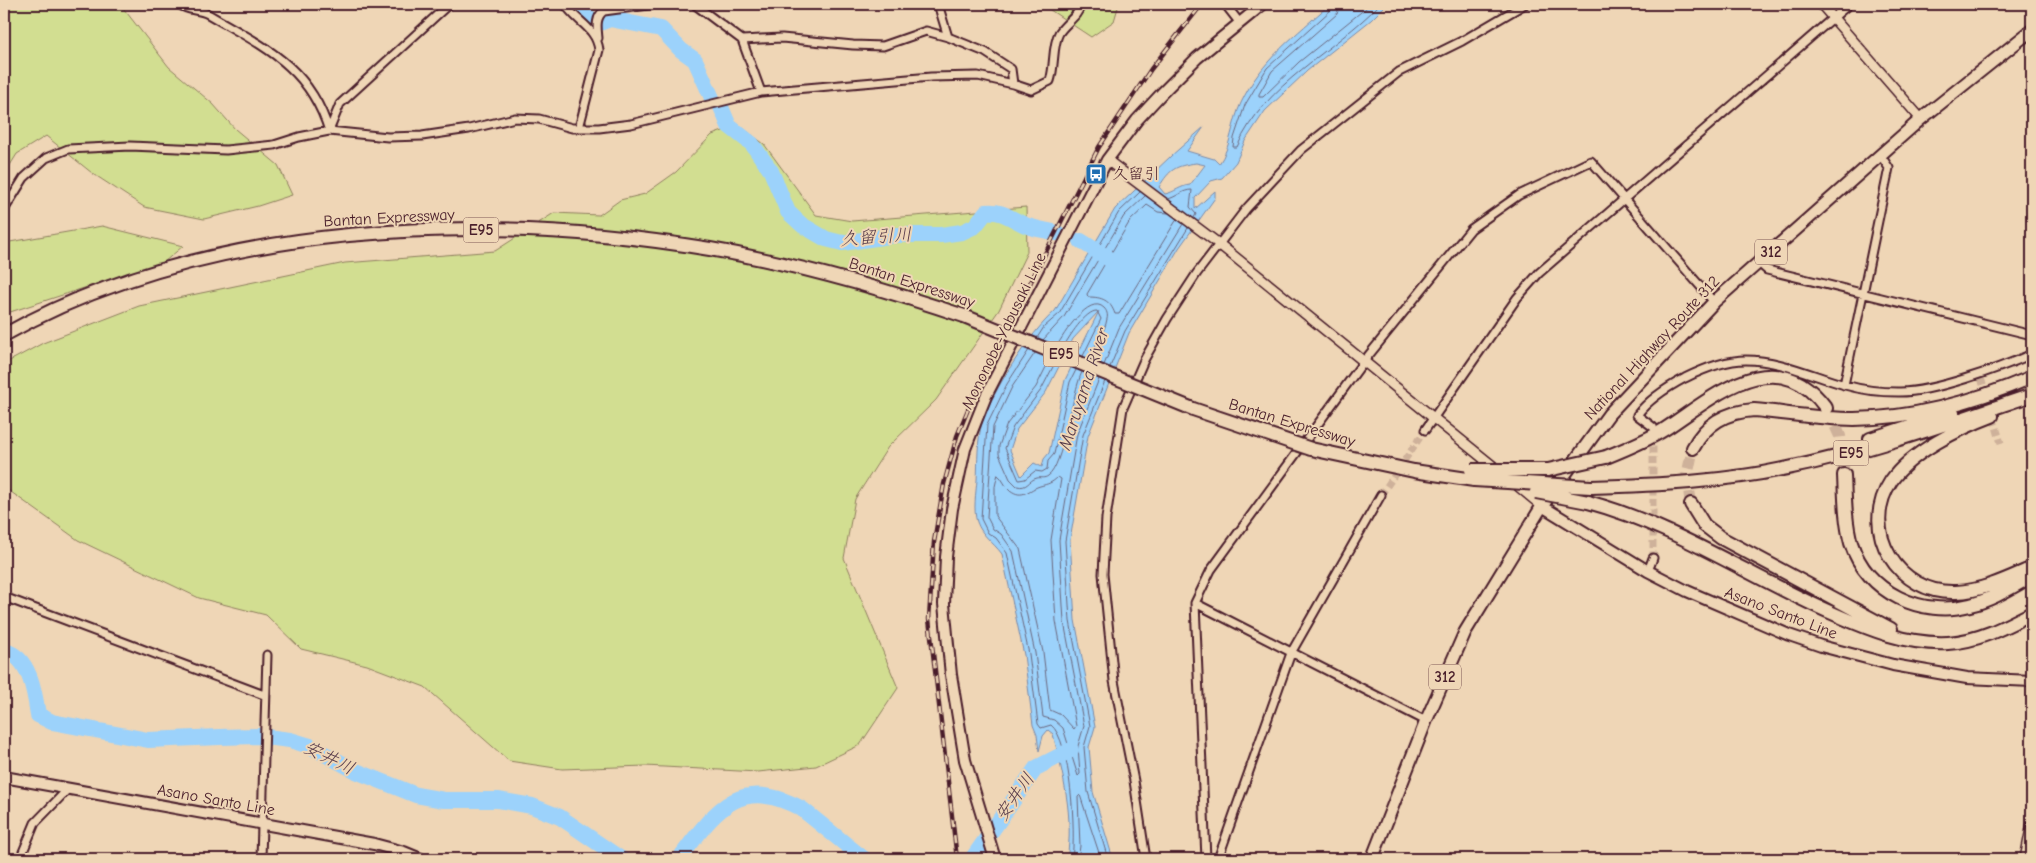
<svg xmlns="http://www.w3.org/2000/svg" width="2036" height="863" viewBox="0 0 2036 863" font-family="'Comic Neue','Klee One',sans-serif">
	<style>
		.green { fill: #d2de91; stroke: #8e7e5e }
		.water { fill: #9cd2fb; stroke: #7b8aa8; fill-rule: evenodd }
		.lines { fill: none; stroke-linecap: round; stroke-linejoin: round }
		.shore { stroke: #6b677e; stroke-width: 1 }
		.river { stroke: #9cd2fb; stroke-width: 16 }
		.minor-tunnel { stroke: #ceb19a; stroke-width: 7; stroke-dasharray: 7 3.5; stroke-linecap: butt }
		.motorway-tunnel { stroke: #ceb19a; stroke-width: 12; stroke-dasharray: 12 6; stroke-linecap: butt }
		.minor-casing { stroke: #4a1f2b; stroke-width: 11 }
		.tertiary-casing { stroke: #4a1f2b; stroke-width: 12 }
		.secondary-casing { stroke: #4a1f2b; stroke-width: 14 }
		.trunk-casing { stroke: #4a1f2b; stroke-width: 15 }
		.motorway-casing { stroke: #4a1f2b; stroke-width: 16 }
		.minor { stroke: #efd6b6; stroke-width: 7 }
		.tertiary { stroke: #efd6b6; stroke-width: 9 }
		.secondary { stroke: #efd6b6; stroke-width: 10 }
		.trunk { stroke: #efd6b6; stroke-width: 11 }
		.motorway { stroke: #efd6b6; stroke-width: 12 }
		.rail-casing { stroke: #4a1f2b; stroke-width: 4.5 }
		.rail { stroke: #efd6b6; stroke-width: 2.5; stroke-dasharray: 8; stroke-linecap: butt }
		.motorway-bridge-casing { stroke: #4a1f2b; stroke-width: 16; stroke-linecap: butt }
		.motorway-bridge { stroke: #efd6b6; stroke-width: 12 }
		.labels { text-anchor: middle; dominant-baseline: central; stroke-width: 4; stroke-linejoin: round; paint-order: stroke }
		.shield { fill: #efd6b6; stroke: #7c5655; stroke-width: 1 }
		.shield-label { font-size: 15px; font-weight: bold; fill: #4a1f2b }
		.poi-label { font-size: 16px; fill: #4a1f2b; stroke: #efd6b6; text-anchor: start }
		.street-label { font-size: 16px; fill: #4a1f2b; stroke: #efd6b6 }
		.water-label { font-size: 18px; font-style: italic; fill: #563a4a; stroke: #efd6b6 }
	</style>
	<rect width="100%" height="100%" fill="#efd6b6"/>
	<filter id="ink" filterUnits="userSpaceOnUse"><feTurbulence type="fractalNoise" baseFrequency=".02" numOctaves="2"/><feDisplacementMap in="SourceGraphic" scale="10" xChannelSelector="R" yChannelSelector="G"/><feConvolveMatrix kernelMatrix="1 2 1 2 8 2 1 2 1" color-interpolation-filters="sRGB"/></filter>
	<g filter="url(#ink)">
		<!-- green -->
		<path class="green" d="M 4,4 L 120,4 L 169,67 L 213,104 L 235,129 L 278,165 L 292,195 L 258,206 L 204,219 L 144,207 L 92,173 L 46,136 L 17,154 L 4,175 Z
			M 1041,4 L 1119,4 L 1114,21 L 1091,37 Z
			M 739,125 L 764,144 L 816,215 L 852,221 L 1026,207 L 1027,252 L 999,310 L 936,400 L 888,447 L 855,499 L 844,558 L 898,688 L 860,745 L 816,766 L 758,772 L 645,766 L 562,769 L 509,761 L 425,687 L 367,665 L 301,649 L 266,615 L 199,598 L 78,540 L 4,487 L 4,364 L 43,343 L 139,306 L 345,263 L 495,251 L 554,213 L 599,215 L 620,200 L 645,194 L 676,172 L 712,135 Z
			M 102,226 L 183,246 L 164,262 L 4,314 L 4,243 Z"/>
		<!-- water -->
		<path class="water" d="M 1330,4 L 1387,4 L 1371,20 L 1307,71 L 1265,111 L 1245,141 L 1236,162 L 1222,178 L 1211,181 L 1195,198 L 1195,209 L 1215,191 L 1215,198 L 1179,248 L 1129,333 L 1088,436 L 1070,540 L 1075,620 L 1095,727 L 1089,747 L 1093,792 L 1113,859 L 1067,859 C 1074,818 1063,774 1053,734 L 1048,730 L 1043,736 L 1039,751 L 1037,735 L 1033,725 L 1024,655 L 1002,554 C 993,542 982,536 977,522 C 973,511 976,492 977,480 C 978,462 977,440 982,423 C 993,390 1029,334 1055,311 L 1115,209 L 1171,156 L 1204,127 L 1187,151 L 1214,159 L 1219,164 C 1231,147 1232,122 1241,103 C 1261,60 1296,35 1330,4 ZM 1196,163 L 1205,165 L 1190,185 C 1180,186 1175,192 1165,194 L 1159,187 C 1170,169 1175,166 1196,163 ZM 1099,311 L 1065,380 L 1049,453 L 1044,459 L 1042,467 L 1034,463 L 1021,476 L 1010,450 L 1017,429 L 1046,392 L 1073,339 Z"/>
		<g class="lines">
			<!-- shore -->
			<path class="shore" d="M 1334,4 L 1332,9 L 1267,68 L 1245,105 L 1234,138 L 1233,147 L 1237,147 C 1265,83 1334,52 1380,4
				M 1340,4 L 1337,14 L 1272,71 L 1259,94 L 1259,97 L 1263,97 L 1299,62 L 1371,4
				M 1168,199 C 1177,197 1182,190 1192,190 L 1190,207 L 1196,214 L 1194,218
				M 1168,213 L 1158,212 L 1147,205 L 1130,221 L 1087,294 L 1088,297 C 1102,297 1110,300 1115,314 L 1119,314 L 1177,219
				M 1037,338 L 1044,327 L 1059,314 L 1119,212 L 1140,192
				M 1043,340 L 1064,317 L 1124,216 L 1145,196
				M 1057,346 C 1063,335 1089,293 1104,308 C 1107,311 1108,315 1107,319 C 1105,332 1094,347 1088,358
				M 1063,348 C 1068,338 1086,310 1097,311 L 1101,319 L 1083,356
				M 1029,350 L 1007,384 L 987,425 L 981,519 L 988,533 L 996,538 L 1007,553 L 1029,654 L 1038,724 L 1041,728 L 1051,725 C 1071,740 1076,834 1072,859
				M 1035,353 L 1012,387 L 993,427 L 987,517 L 993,529 L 1001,534 L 1013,551 L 1035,653 L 1043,717 L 1054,720 L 1063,728 L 1078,776 L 1080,774 L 1078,746 L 1084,726 L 1064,622 L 1059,540 L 1077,434 L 1099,379
				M 1050,359 L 1036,387 L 1007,424 L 999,446 L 999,454 L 1010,479 L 1017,486 C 1028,489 1028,480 1037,478 C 1041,477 1044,479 1048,476 C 1063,467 1072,393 1082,372
				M 1056,361 L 1041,390 L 1013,427 L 1005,448 L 1019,480 L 1025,479 L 1035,471 L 1042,472 L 1047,469 L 1048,461 L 1054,454 L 1070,382 L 1076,370
				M 1104,365 L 1119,328 L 1183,224
				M 1110,367 L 1125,331 L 1188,228
				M 1105,381 L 1083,435 L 1065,541 L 1070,621 L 1090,726 L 1084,747 L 1088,792 L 1108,859
				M 998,475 C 1003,478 1004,486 1010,490 C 1023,500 1029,489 1040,486 C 1048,484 1052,483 1058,477 L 1061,479 L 1051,540 L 1056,621 L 1076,726 L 1074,729 L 1061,715 L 1050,710 L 1043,652 L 1020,549 L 995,516 L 995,487 Z
				M 1078,859 L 1080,846 L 1078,797 L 1080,795 L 1101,859"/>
			<!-- river -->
			<path class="river" d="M 573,4 L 597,24 L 610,19 L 661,29 L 681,50 L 695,60 L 712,98
				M 721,107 L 729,126 L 752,144 L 771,171 L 788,212 L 802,225 L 826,239 L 842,243 L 896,235 L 941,235 L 962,232 L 975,226 L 986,212 C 1001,210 1010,218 1023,224 C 1033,229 1046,230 1057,233
				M 1081,241 L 1111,260
				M 4,651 C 30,656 35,694 38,715 L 52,722 L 148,740 L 220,737 L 258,736 L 290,740 L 310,746 L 356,771 L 416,795 L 444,800 L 498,800 L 532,806 L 560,817 L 621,859
				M 679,859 C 715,812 737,774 802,809 L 864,859
				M 972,859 L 1036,768 L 1071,750"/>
			<!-- minor-tunnel -->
			<path class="minor-tunnel" d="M 1981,378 L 2001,443
				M 1653,436 L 1653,558
				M 1381,495 L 1425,430"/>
			<!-- motorway-tunnel -->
			<path class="motorway-tunnel" d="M 1828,410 L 1840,436 L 1844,475
				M 1691,504 L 1687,476 L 1693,448"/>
			<!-- minor casing -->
			<g class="minor-casing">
				<path id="minor" d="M 179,4 C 188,12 198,8 208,14 C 262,46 309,65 329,131
					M 565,4 C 576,22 596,27 599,50 L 579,128
					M 694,4 L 742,40 L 782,38 L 853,45 L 883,46 L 926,31 L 948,37 L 985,52 L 1011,69 L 1013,84
					M 938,4 L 948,37
					M 1225,4 L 1239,22
					M 598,38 C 597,28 595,17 604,11 L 656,4
					M 742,40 L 761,92
					M 329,131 L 340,104 L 449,4
					M 4,210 L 24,178 L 46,158 L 68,149 L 130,146 L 226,150 L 274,145 L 299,137 L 329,131 L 388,137 L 422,136 L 469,129 L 515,118 L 539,119 L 572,128 L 599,128 L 631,124 L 761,92 L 931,77 L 978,76 L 1013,84 L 1031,90 L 1050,81 C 1055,66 1052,46 1059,33 C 1066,22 1078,17 1081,4
					M 1759,263 L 1767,270 L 2032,335
					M 1844,385 L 1889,168 L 1881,156
					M 1653,427 L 1637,415 C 1649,399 1668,387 1685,378 C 1703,369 1725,360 1746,360 C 1781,360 1812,376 1845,385 C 1862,390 1880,392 1898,392 C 1931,393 2000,368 2032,354
					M 1425,430 L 1517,298 L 1539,273 L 1849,4
					M 1648,571 L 1653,558
					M 4,597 L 264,695
					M 1195,603 L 1426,721
					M 20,859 L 35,823 L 69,788
					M 261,859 L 267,655
					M 1146,859 L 1134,781 L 1114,681 L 1103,574 L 1106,518 L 1123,408 L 1144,360 L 1167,319 L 1197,273 L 1246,209 L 1301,150 L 1399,72 L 1462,41 L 1525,4
					M 1206,859 L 1195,603 L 1211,570 L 1364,361 L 1471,229 L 1519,195 L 1591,161 L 1714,302
					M 1218,859 L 1291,653 L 1381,495"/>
			</g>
			<!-- tertiary casing -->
			<g class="tertiary-casing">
				<path id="tertiary" d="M 1821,4 L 1921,119
					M 1107,160 L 1219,244 L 1499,471
					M 1513,482 L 1542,506
					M 2025,859 L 2032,824"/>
			</g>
			<!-- secondary casing -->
			<g class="secondary-casing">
				<path id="secondary" d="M 1542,506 L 1648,571 L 1687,591 L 1789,635 L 1821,646 L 1893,665 L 1967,678 L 2032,681
					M 4,777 L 374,844 L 404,852 L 421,859
					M 995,859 L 965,760 L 951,675 L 944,604 L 946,557 L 952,509 L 965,449 L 986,396 L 1107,160 L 1137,120 L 1163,92 L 1197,58 L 1263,4"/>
			</g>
			<!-- trunk casing -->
			<g class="trunk-casing">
				<path id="trunk" d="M 1372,859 L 1426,721 L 1465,632 L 1542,506 L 1609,414 L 1714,302 L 1921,119 L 2032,30"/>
			</g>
			<!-- motorway casing -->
			<g class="motorway-casing">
				<path id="motorway" d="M 4,335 C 207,221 485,211 710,249 C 797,264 881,288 964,316
					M 1992,416 C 1960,428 1911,452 1891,481 C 1858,531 1899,595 1956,592 C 1983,591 2009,578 2032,568
					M 1870,439 L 1953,412
					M 1693,448 C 1706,423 1726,412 1754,410 C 1787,413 1820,419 1854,419 C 1916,418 1976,401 2032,377
					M 1311,449 L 1414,471 L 1474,480
					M 1606,457 C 1626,449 1646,441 1665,429 C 1714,397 1776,339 1826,408
					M 1844,475 C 1845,498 1845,521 1851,543 C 1867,593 1922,618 1970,605 C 1992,600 2012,587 2032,576
					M 1591,487 C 1656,485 1724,482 1788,468 C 1872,451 1952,422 2032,395
					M 1588,502 C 1674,525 1750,577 1832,613 C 1868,629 1907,645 1948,643 C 1979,641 2005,627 2032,613
					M 1691,504 L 1704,525 L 1721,538 L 1891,629"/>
			</g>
			<!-- minor -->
			<use href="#minor" class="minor"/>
			<!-- tertiary -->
			<use href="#tertiary" class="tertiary"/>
			<!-- secondary -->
			<use href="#secondary" class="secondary"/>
			<!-- trunk -->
			<use href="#trunk" class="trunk"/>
			<!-- motorway -->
			<use href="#motorway" class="motorway"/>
			<!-- rail casing -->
			<g class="rail-casing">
				<path id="rail" d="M 957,859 L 929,619 L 934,542 L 944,484 L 957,436 L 976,390 L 1099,147 L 1151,69 L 1202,4"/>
			</g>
			<!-- rail -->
			<use href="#rail" class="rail"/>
			<!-- motorway-bridge casing -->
			<g class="motorway-bridge-casing">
				<path id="motorway-bridge" d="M 964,316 L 1193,409 L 1311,449
					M 1471,470 L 1548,470 L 1606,457
					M 1474,480 L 1591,487
					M 1536,492 L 1588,502"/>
			</g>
			<!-- motorway-bridge -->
			<use href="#motorway-bridge" class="motorway-bridge"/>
		</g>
	</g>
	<!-- icons -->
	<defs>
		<g id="bus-square" transform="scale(1.125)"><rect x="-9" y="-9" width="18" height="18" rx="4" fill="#1f6fb2" stroke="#efd6b6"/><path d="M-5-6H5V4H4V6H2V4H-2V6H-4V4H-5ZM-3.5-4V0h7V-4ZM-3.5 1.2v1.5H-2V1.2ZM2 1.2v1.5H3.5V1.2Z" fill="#fff"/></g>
	</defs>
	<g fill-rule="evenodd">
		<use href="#bus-square" x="1096" y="174"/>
	</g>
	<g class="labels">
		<!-- shield labels -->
		<g class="shield">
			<rect x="463.5" y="217.5" width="35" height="25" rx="4"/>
			<rect x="1755" y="239.5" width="32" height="25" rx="4"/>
			<rect x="1043.5" y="341.5" width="35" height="25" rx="4"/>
			<rect x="1833.5" y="440.5" width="35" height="25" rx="4"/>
			<rect x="1429" y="664.5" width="32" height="25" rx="4"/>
		</g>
		<g class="shield-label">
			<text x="481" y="230">E95</text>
			<text x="1771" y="252">312</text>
			<text x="1061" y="354">E95</text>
			<text x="1851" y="453">E95</text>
			<text x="1445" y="677">312</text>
		</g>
		<!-- poi labels -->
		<g class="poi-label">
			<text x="1112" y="174">久留引</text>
		</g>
		<!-- street labels -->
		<g class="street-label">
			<text transform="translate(389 218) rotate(-3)">Bantan Expressway</text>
			<text transform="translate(912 283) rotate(18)">Bantan Expressway</text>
			<text transform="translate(1004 331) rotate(-64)">Mononobe-Yabusaki Line</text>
			<text transform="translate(1652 348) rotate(-47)">National Highway Route 312</text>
			<text transform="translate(1292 423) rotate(17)">Bantan Expressway</text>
			<text transform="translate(1781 613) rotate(21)">Asano Santo Line</text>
			<text transform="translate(216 800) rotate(10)">Asano Santo Line</text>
		</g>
		<!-- water labels -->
		<g class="water-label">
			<text transform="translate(876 237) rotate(-4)">久留引川</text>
			<text transform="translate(1084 389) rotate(-72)">Maruyama River</text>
			<text transform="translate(329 758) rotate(26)">安井川</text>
			<text transform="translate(1015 797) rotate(-55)">安井川</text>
		</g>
	</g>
	<!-- margin -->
	<rect width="2036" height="863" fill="none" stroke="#efd6b6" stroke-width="20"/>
	<rect x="10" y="10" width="2016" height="843" fill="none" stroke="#4a1f2b" stroke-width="2" filter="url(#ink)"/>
</svg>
